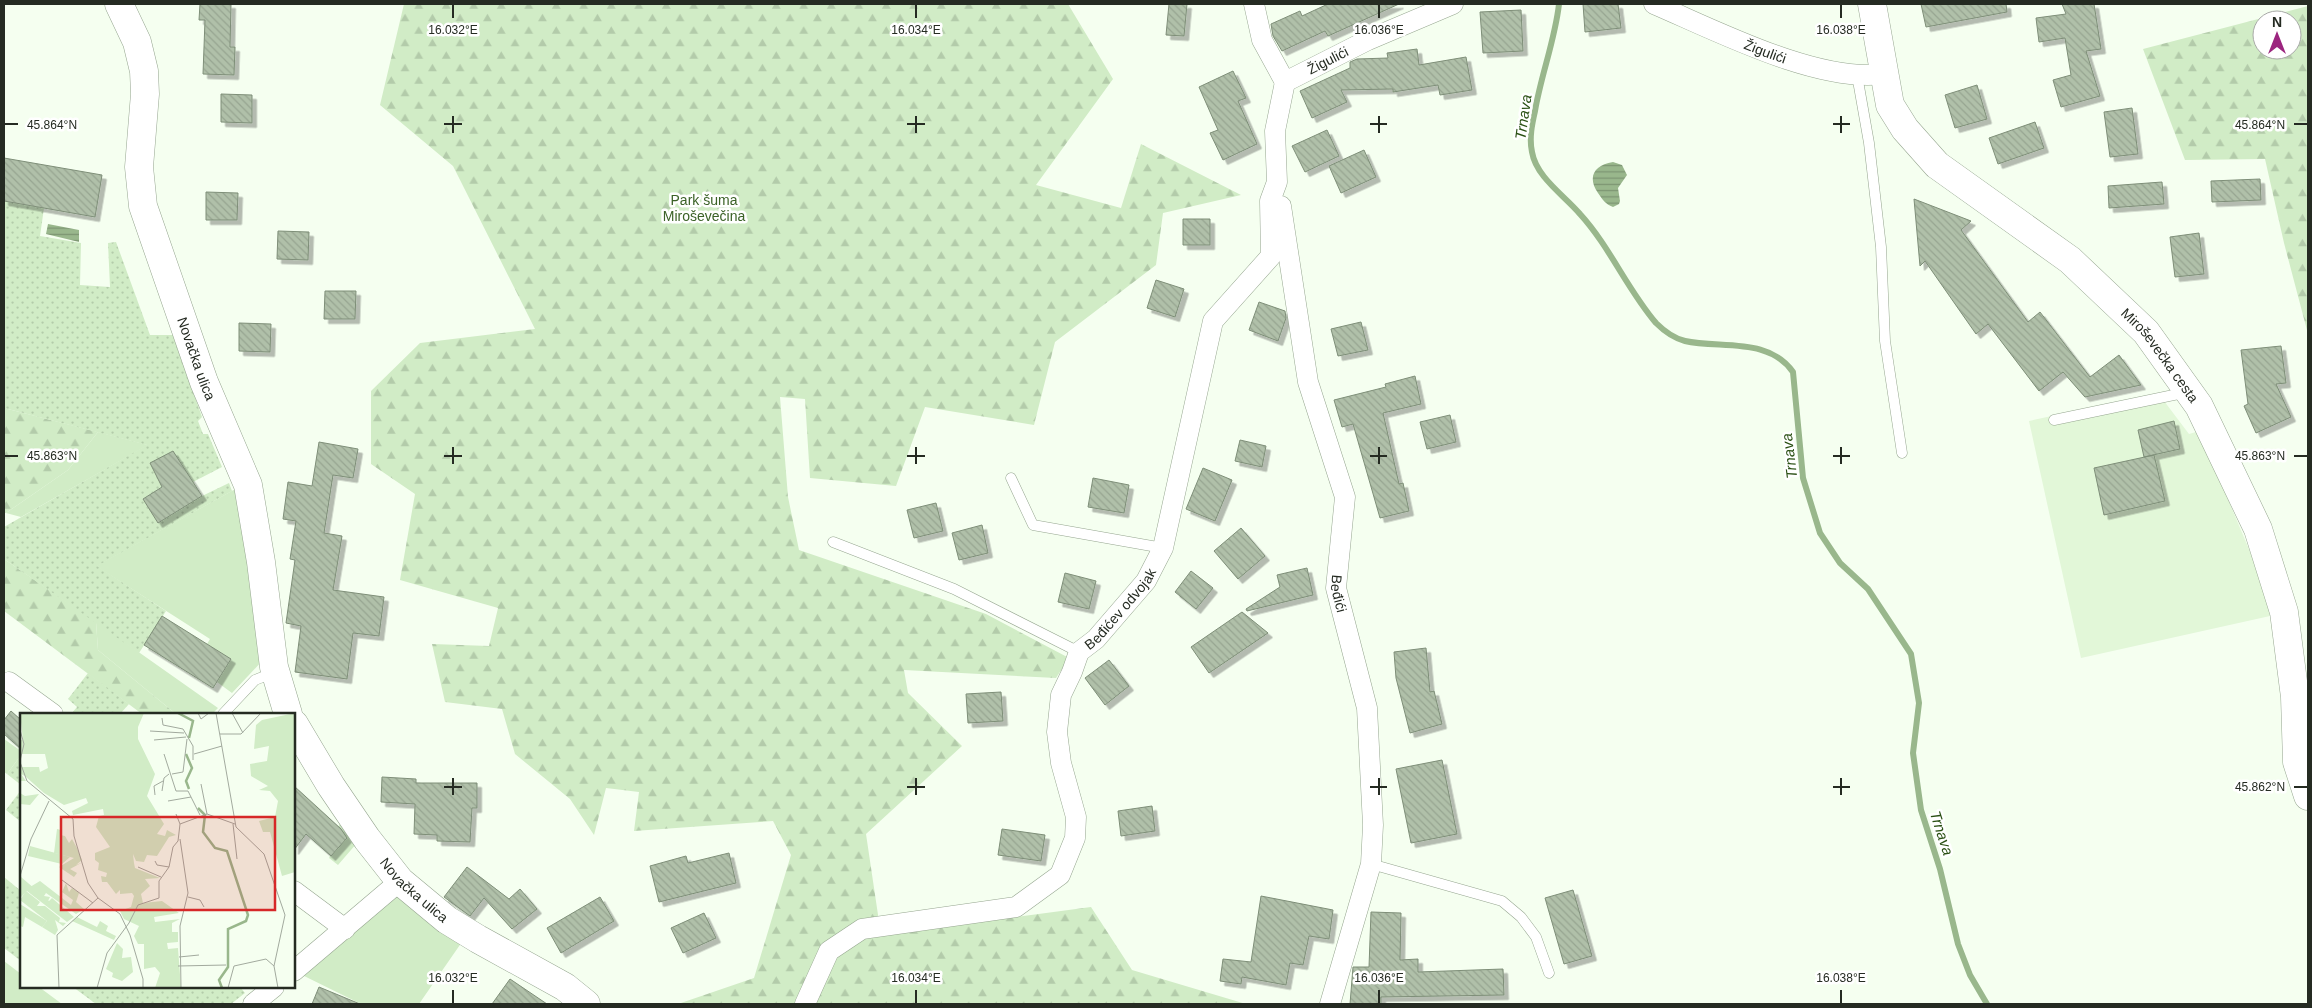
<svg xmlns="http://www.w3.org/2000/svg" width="2312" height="1008" viewBox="0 0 2312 1008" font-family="Helvetica,sans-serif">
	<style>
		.built { fill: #e2f7d8 }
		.grass { fill: #d1ecc6 }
		.forest { fill: url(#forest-firs); fill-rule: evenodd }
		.garden { fill: url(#garden-dots) }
		.water { fill: url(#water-rules) }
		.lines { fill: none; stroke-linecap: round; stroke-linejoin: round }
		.stream { stroke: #99b78c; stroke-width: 6 }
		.building { fill: url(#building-back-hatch); stroke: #7e8e78; filter: url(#shadow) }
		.lane-casing { stroke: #96a690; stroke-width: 11 }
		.street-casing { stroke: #96a690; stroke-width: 21 }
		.secondary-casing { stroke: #96a690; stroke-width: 29 }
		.lane { stroke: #fff; stroke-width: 10 }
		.street { stroke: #fff; stroke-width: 20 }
		.secondary { stroke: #fff; stroke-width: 28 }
		.ticks { fill: none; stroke: #252b22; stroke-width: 2 }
		.labels { text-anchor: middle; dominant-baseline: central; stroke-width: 5; stroke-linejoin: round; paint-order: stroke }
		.street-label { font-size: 14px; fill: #252b22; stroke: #fff }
		.park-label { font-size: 14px; fill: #3b6227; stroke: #fff }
		.water-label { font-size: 15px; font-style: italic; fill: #2a5014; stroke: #fff }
		.inset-river { fill: none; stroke: #99b78c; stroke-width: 2.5 }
		.inset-road { fill: none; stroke: #a2aa9e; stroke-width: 1 }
		.view { fill: #d62828; fill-opacity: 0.15; stroke: #d62828; stroke-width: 2.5 }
		.inset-edge { fill: none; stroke: #252b22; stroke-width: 2.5 }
		.ticks-label { font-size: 12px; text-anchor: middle; fill: #252b22; stroke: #fff; stroke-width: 5; stroke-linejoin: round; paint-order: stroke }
	</style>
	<defs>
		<pattern id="forest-firs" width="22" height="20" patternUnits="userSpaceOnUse" patternTransform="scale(1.25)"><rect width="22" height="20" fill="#d1ecc6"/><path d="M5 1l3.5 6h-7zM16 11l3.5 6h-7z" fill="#b3cbaa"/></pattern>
		<pattern id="garden-dots" width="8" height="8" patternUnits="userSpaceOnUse" patternTransform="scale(1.25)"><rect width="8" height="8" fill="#d1ecc6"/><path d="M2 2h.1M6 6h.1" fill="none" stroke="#b3cbaa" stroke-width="1.8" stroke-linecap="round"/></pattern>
		<pattern id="water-rules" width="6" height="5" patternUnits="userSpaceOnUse" patternTransform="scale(1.25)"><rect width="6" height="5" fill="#99b78c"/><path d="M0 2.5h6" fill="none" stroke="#7d9572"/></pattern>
		<pattern id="building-back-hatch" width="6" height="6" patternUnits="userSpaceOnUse" patternTransform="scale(1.25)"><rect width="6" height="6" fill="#b0c0a9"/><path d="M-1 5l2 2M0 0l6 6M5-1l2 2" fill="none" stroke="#97a591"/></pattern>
		<filter id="shadow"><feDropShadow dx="4.5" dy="4.5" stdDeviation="0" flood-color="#0004"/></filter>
	</defs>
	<rect width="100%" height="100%" fill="#f5fff0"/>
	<!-- built -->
	<path class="built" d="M 2158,393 L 2189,434 L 2196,432 L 2219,478 L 2264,585 L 2270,616 L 2081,658 L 2029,421 Z"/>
	<!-- grass -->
	<path class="grass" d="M 98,432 L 148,445 L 21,517 L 6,513 L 68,470 Z
		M 239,487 L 264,659 L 232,693 L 217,682 L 231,659 L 207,644 L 210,639 L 96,566 Z
		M 96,622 L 218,708 L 212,714 L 176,714 L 98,650 Z
		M 4,739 L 21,751 L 21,755 L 7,774 L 4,772 Z
		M 340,824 L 357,843 L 338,865 L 329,858 L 335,847 L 333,834 Z
		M 396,896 L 464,939 L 419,1004 L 361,1004 L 298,973 Z
		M 4,961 L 21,974 L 21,987 L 39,987 L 62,1004 L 4,1004 Z"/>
	<!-- forest -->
	<path class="forest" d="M 404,4 L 1068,4 L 1113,79 L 1036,185 L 1121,208 L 1141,144 L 1241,195 L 1163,213 L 1156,265 L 1055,342 L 1034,425 L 925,407 L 896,486 L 810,478 L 805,399 L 780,397 L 788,497 L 799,550 L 986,614 L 1069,658 L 1056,678 L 904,670 L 908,693 L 962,746 L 866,834 L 881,935 L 1091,907 L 1132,970 L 1246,1004 L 678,1004 L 754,978 L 791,855 L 773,821 L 634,831 L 639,792 L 606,788 L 594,835 L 570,799 L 515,754 L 502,709 L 445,702 L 432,644 L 489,646 L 498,608 L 400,580 L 415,494 L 371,464 L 371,391 L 420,343 L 535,329 L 453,166 L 380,105 Z
		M 2308,6 L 2308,334 L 2284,243 L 2265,159 L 2185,160 L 2143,49 ZM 2262,20 L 2292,20 L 2292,50 L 2262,50 Z
		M 4,408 L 98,432 L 68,470 L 6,513 L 4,513 Z
		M 4,559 L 96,622 L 98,650 L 176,714 L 142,714 L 4,611 Z"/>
	<!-- garden -->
	<path class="garden" d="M 4,201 L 44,208 L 40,236 L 81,243 L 80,285 L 110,287 L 108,243 L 116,242 L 150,335 L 173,335 L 202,417 L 198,421 L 203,434 L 208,434 L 222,467 L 193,482 L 186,472 L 143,499 L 158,523 L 202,496 L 229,483 L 232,491 L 97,566 L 166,611 L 139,653 L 4,559 L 4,527 L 147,445 L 4,408 Z
		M 88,673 L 129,704 L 120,714 L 71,714 L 77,707 L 68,699 Z
		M 21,755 L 21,785 L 7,774 Z
		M 21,790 L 21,822 L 6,810 Z
		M 4,877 L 21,891 L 21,961 L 4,948 Z
		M 73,987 L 240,987 L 245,993 L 231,1004 L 96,1004 Z"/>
	<!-- water -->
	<path class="water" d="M 1613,162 L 1622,165 L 1627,175 L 1618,188 L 1620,201 L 1619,204 L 1613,207 C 1605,204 1603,200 1598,193 C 1587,177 1594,165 1613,162 Z
		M 48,224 L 79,230 L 79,242 L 46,234 Z"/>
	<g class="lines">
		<!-- stream -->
		<path class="stream" d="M 1559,4 C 1555,40 1541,75 1535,111 C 1532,124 1529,138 1532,152 C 1536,177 1565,196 1580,214 C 1610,247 1627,289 1656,323 C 1664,331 1673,338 1685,341 C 1720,349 1769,337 1793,372 L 1803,478 L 1820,533 L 1840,563 L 1868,589 L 1911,654 L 1919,703 L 1913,753 L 1921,810 L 1940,869 L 1958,944 L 1970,975 L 1987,1004"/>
	</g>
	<!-- building -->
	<path class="building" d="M 200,4 L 231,4 L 230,47 L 235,47 L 234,75 L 203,74 L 205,20 L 199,20 Z
		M 1169,4 L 1187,4 L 1184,36 L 1166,35 Z
		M 1328,4 L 1399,4 L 1328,36 L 1325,31 L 1282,51 L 1273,36 L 1271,24 L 1300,11 L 1302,16 Z
		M 1583,4 L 1618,4 L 1621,28 L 1585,32 Z
		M 1921,4 L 2006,4 L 2007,12 L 1926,27 Z
		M 2062,4 L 2094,4 L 2101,49 L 2086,51 L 2100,96 L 2061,107 L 2053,80 L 2071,75 L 2065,38 L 2039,42 L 2036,18 L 2066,14 Z
		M 1521,10 L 1523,51 L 1483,53 L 1480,12 Z
		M 1417,49 L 1419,65 L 1466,57 L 1472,90 L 1440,95 L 1438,85 L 1393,92 L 1393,89 L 1341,90 L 1347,102 L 1312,118 L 1300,91 L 1350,68 L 1350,62 L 1357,59 L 1388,58 L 1387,53 Z
		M 1233,71 L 1246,98 L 1238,101 L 1257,144 L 1223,160 L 1210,133 L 1218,130 L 1199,87 Z
		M 1977,85 L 1987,119 L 1955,128 L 1945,95 Z
		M 221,94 L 252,95 L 252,123 L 221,122 Z
		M 2132,108 L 2138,154 L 2110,157 L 2104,112 Z
		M 2035,122 L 2044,148 L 1998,164 L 1989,138 Z
		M 1327,130 L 1339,156 L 1305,172 L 1292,146 Z
		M 1364,150 L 1376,177 L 1341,193 L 1329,166 Z
		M 4,158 L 102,175 L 95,217 L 4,201 Z
		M 2260,179 L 2261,200 L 2212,202 L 2211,181 Z
		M 2162,182 L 2164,204 L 2109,208 L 2108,186 Z
		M 206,192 L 238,193 L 237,220 L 206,220 Z
		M 1914,199 L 1971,221 L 1961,230 L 2028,322 L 2040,312 L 2090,377 L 2119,355 L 2141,385 L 2085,397 L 2063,372 L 2039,391 L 1988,324 L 1976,334 L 1925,261 L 1920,266 Z
		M 1183,219 L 1210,219 L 1210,245 L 1183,245 Z
		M 278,231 L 309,232 L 308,260 L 277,259 Z
		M 2199,233 L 2204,274 L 2175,277 L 2170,237 Z
		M 1156,280 L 1184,289 L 1175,317 L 1147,308 Z
		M 325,291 L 356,291 L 355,319 L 324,319 Z
		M 1259,302 L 1285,311 L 1286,318 L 1278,341 L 1249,330 Z
		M 1361,322 L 1368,350 L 1338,356 L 1331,329 Z
		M 239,323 L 271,324 L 270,352 L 239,351 Z
		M 2281,346 L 2286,383 L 2276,384 L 2291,417 L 2256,433 L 2244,406 L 2248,404 L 2241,350 Z
		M 1415,376 L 1421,404 L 1383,413 L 1399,484 L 1403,483 L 1409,511 L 1380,518 L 1353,424 L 1342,427 L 1334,400 L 1386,387 L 1385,384 Z
		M 1450,415 L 1456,442 L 1427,449 L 1420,422 Z
		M 2174,421 L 2180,449 L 2144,457 L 2138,430 Z
		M 1240,440 L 1266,446 L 1262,467 L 1235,461 Z
		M 319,442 L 358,449 L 353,478 L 333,475 L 324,533 L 342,536 L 333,590 L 384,597 L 379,636 L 353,633 L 347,679 L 295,672 L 301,626 L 286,623 L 295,560 L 290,559 L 296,521 L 283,519 L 288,482 L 312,486 Z
		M 173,451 L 202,496 L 158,523 L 143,499 L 162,487 L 150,463 Z
		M 2154,455 L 2165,501 L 2104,515 L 2094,468 Z
		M 1203,468 L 1232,480 L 1215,521 L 1186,509 Z
		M 1093,478 L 1129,485 L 1124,513 L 1088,507 Z
		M 936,503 L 943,531 L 914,538 L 907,510 Z
		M 982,525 L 988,553 L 959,560 L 952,533 Z
		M 1241,528 L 1265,556 L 1238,579 L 1214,551 Z
		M 1307,568 L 1313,595 L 1247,611 L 1246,609 L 1280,587 L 1277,575 Z
		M 1191,571 L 1213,588 L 1196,609 L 1175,592 Z
		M 1065,573 L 1096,581 L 1089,609 L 1058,602 Z
		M 1242,612 L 1268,633 L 1209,673 L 1191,647 Z
		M 162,616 L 231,659 L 213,688 L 144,645 Z
		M 1426,648 L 1430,692 L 1434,691 L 1442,724 L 1410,733 L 1396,678 L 1394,652 Z
		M 1109,660 L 1129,686 L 1105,705 L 1085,678 Z
		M 1001,692 L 1003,721 L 968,723 L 966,694 Z
		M 11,711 L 21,720 L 21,749 L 4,734 L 4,720 Z
		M 1442,760 L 1457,834 L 1411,843 L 1396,769 Z
		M 382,777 L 416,779 L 416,783 L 477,783 L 477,808 L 472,808 L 470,842 L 437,841 L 437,835 L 414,834 L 415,804 L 381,802 Z
		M 294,786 L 341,829 L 347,838 L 331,856 L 306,834 L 294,850 Z
		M 1152,806 L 1155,831 L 1121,836 L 1118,811 Z
		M 1002,829 L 1045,835 L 1041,861 L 998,855 Z
		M 729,853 L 736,883 L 659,902 L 650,866 L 686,856 L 688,863 Z
		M 467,867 L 509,899 L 520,889 L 537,909 L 512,929 L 484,898 L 470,916 L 444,897 Z
		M 1573,890 L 1592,956 L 1564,964 L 1545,898 Z
		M 1261,896 L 1333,910 L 1329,939 L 1309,936 L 1303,965 L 1290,963 L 1286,985 L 1242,977 L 1241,984 L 1220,981 L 1223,959 L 1251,962 Z
		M 600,897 L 614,921 L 561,953 L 547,928 Z
		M 1371,912 L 1401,913 L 1400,960 L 1418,959 L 1418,972 L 1503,969 L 1504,995 L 1381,997 L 1381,1004 L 1350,1004 L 1353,967 L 1369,967 Z
		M 704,913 L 716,938 L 683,953 L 671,928 Z
		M 510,979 L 547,1004 L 492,1004 Z
		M 319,987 L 360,1004 L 312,1004 Z"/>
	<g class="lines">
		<!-- lane casing -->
		<g class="lane-casing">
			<path id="lane" d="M 1857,75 L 1869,143 L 1881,247 L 1885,341 L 1902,453
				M 2054,420 L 2188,392
				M 1011,478 L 1033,525 L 1163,548
				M 833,542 L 954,589 L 1079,652
				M 223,714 L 255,680 L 275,672
				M 1371,864 L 1502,901 L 1521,917 L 1536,937 L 1549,973"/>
		</g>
		<!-- street casing -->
		<g class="street-casing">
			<g id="street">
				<path d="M 1254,4 L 1262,40 L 1285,82"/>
				<path id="s1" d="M 1654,4 C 1715,30 1817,83 1883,74"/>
				<path id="s2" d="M 1285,82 L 1368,40 L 1453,4"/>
				<path id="s3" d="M 1281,206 L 1308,382 L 1345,497 L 1336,588 L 1367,708 L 1373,825 L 1371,864 L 1330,1004"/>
				<path d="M 9,682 L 53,714"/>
				<path d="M 294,891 L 345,929"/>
				<path d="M 294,971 L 400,881"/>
				<path d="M 253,1004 L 274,987"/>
				<path id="s4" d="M 805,1004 L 829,951 L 862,929 L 1016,907 L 1060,875 L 1075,838 L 1076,817 L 1061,763 L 1057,732 L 1061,695 L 1072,672 L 1079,652 L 1096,639 L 1146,581 L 1163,548 L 1213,321 L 1271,256 L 1270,201 L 1277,182 L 1275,131 L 1285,82"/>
			</g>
		</g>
		<!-- secondary casing -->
		<g class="secondary-casing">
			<g id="secondary">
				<path id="s5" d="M 119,4 L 137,42 L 144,71 L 145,94 L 139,167 L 143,206 L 204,382 L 248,485 L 261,562 L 274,667 L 288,714"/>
				<path id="s6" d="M 1872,4 L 1890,105 L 1905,129 L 1937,165 L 2070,260 L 2146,332 L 2199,406 L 2258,529 L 2284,612 L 2295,697 L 2297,762 L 2308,796"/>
				<path id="s7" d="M 294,724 L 331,786 L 367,839 L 400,881 L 447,920 L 478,939 L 565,987 L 586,1004"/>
			</g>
		</g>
		<!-- lane -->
		<use href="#lane" class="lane"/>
		<!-- street -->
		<use href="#street" class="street"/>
		<!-- secondary -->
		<use href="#secondary" class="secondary"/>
	</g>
	<!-- ticks -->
	<path class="ticks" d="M 453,5 L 453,18M 916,5 L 916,18M 1379,5 L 1379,18M 1841,5 L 1841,18M 453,116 L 453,133M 916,116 L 916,133M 1379,116 L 1379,133M 1841,116 L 1841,133M 5,124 L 18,124M 444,124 L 462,124M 907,124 L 925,124M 1370,124 L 1387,124M 1833,124 L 1850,124M 2294,124 L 2307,124M 453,447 L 453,464M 916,447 L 916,464M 1379,447 L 1379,464M 1841,447 L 1841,464M 5,456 L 18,456M 444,456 L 462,456M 907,456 L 925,456M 1370,456 L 1387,456M 1833,456 L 1850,456M 2294,456 L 2307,456M 453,778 L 453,795M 916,778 L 916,795M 1379,778 L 1379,795M 1841,778 L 1841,795M 444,787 L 462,787M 907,787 L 925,787M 1370,787 L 1387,787M 1833,787 L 1850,787M 2294,787 L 2307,787M 453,990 L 453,1003M 916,990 L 916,1003M 1379,990 L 1379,1003M 1841,990 L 1841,1003"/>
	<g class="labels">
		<!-- street labels -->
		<g class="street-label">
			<text stroke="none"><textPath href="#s1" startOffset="121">Žigulići</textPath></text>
			<text stroke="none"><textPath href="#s2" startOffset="48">Žigulići</textPath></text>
			<text stroke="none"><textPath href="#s6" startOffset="474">Miroševečka cesta</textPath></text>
			<text stroke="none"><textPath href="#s5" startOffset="369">Novačka ulica</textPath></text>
			<text stroke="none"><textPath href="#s3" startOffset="396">Beđići</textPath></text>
			<text stroke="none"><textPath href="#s4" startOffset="600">Beđićev odvojak</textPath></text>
			<text stroke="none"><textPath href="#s7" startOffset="206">Novačka ulica</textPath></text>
		</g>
		<!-- park labels -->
		<g class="park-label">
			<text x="704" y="200">Park šuma<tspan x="704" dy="16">Miroševečina</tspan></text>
		</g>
		<!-- water labels -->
		<g class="water-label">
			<text transform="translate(1523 117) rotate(-82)">Trnava</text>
			<text transform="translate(1789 456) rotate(-97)">Trnava</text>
			<text transform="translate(1942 833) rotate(72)">Trnava</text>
		</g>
	</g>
	<!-- overview -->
	<g transform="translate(20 713)">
		<rect width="275" height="275" fill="#f5fff0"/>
		<path d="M 1,164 L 29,188 L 32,185 L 54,204 L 47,209 L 7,178 L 0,185 ZM 0,191 L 27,208 L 22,214 L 5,204 L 3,214 L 0,213 ZM 57,204 L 77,214 L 80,208 L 88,213 L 86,218 L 96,223 L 94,227 L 52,208 Z" fill="#d1ecc6"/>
		<path d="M 0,0 L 124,0 L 118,14 L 118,26 L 135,61 L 127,83 L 144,111 L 137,121 L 145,123 L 147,117 L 156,122 L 149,124 L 137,143 L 127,142 L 124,149 L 116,148 L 113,141 L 114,150 L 115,155 L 140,165 L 125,166 L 130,173 L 121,181 L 123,190 L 142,188 L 159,200 L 134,204 L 135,209 L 160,206 L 152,210 L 152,219 L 158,219 L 158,229 L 147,230 L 148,236 L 158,235 L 161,275 L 135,275 L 140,260 L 135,254 L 124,256 L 124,231 L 118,231 L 114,223 L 119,213 L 104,206 L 100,198 L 111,194 L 114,183 L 112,180 L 100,181 L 100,177 L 96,181 L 87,169 L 82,169 L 81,163 L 86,164 L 87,160 L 78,157 L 79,150 L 75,147 L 75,140 L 90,134 L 76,114 L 79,103 L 84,102 L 83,96 L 53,102 L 52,98 L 68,90 L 66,85 L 44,92 L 24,80 L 5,63 L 1,61 L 6,68 L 0,68 L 1,54 L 19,54 L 20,59 L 28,55 L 25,41 L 0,41 L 0,27 L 3,27 ZM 275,0 L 275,159 L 262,163 L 250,119 L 243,119 L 239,108 L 255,104 L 258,88 L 250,78 L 239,77 L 248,73 L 231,63 L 230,51 L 247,48 L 249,33 L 234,36 L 236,12 L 242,7 ZM 10,133 L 50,144 L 42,151 L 8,143 ZM 97,230 L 103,236 L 102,245 L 111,244 L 113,259 L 102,268 L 92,264 L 93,260 L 86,256 Z" fill="#d1ecc6"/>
		<path d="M 0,80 L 5,83 L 19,81 L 10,92 L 0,91 ZM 37,116 L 41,117 L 40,122 L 45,123 L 49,130 L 52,126 L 57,135 L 62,147 L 56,152 L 63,149 L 50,156 L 57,160 L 54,164 L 39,154 L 54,145 L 34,140 ZM 20,168 L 51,192 L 53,187 L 42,179 L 46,170 L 49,179 L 52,175 L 59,180 L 56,189 L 64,196 L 56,201 L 26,180 L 24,183 L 30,184 L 28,188 L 10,174 ZM 6,178 L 20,189 L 17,193 L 25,193 L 40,205 L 39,209 L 46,210 L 43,213 L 35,207 L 38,217 L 35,222 L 22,214 L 27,208 L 0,187 Z" fill="#d1ecc6"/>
		<path class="inset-river" d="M 158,0 L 173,8 L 169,25M 166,41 L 172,55 L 166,68 L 169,76M 178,95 L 185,102 L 183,119 L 195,135 L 207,138 L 228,202 L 226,208 L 208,216 L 208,254 L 199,267 L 202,275"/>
		<path class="inset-road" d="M 178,0 L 181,6 L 189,0M 196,0 L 216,114 L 244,141 L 265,202 L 254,253 L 258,275M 212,0 L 223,20M 142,5 L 143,12 L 163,16 L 173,33 L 173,47M 0,17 L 4,31 L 0,48M 130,18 L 164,20M 200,21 L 221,21 L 241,0M 134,27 L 166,24M 144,41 L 156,78 L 168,78 L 180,102M 174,41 L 202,33M 0,49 L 7,68 L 53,106 L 54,123 L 68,170 L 78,185 L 100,201 L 110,222 L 123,266 L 123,275M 152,61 L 163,59 L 167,26M 181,71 L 187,101M 142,78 L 144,65 L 149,61M 135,82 L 134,73 L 143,68M 148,88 L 171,84M 160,111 L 187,101 L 215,111M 213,111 L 217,146M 160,126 L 168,180 L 160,213 L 161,275M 135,148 L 137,152 L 149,154M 118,154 L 141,164M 0,163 L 11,126 L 29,88M 42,167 L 73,190M 168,184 L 180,187 L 184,194M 159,244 L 179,242M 158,253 L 206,252M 39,275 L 37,222 L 78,185M 77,275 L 87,240 L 109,210 L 118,192 L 139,185 L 139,168 L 149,154 L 153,134 L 158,128 L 160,111 L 156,101M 208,275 L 214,253 L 246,246 L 254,253"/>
		<path class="view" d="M 41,104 L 255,104 L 255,197 L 41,197 Z"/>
		<rect width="275" height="275" class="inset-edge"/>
	</g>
	<g class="ticks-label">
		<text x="453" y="34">16.032°E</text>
		<text x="916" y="34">16.034°E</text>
		<text x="1379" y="34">16.036°E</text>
		<text x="1841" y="34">16.038°E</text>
		<text x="52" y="129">45.864°N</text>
		<text x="2260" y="129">45.864°N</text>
		<text x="52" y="460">45.863°N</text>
		<text x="2260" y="460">45.863°N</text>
		<text x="2260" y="791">45.862°N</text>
		<text x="453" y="982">16.032°E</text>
		<text x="916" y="982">16.034°E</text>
		<text x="1379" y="982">16.036°E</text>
		<text x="1841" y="982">16.038°E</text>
	</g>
	<!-- border -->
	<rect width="2312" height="1008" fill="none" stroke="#252b22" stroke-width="10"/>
	<!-- north arrow -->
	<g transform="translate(2277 35)"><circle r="24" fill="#ffffff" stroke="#a8aaa7"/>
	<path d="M0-4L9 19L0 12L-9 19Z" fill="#9c257f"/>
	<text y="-8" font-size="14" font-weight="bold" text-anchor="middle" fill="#252b22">N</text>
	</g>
</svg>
